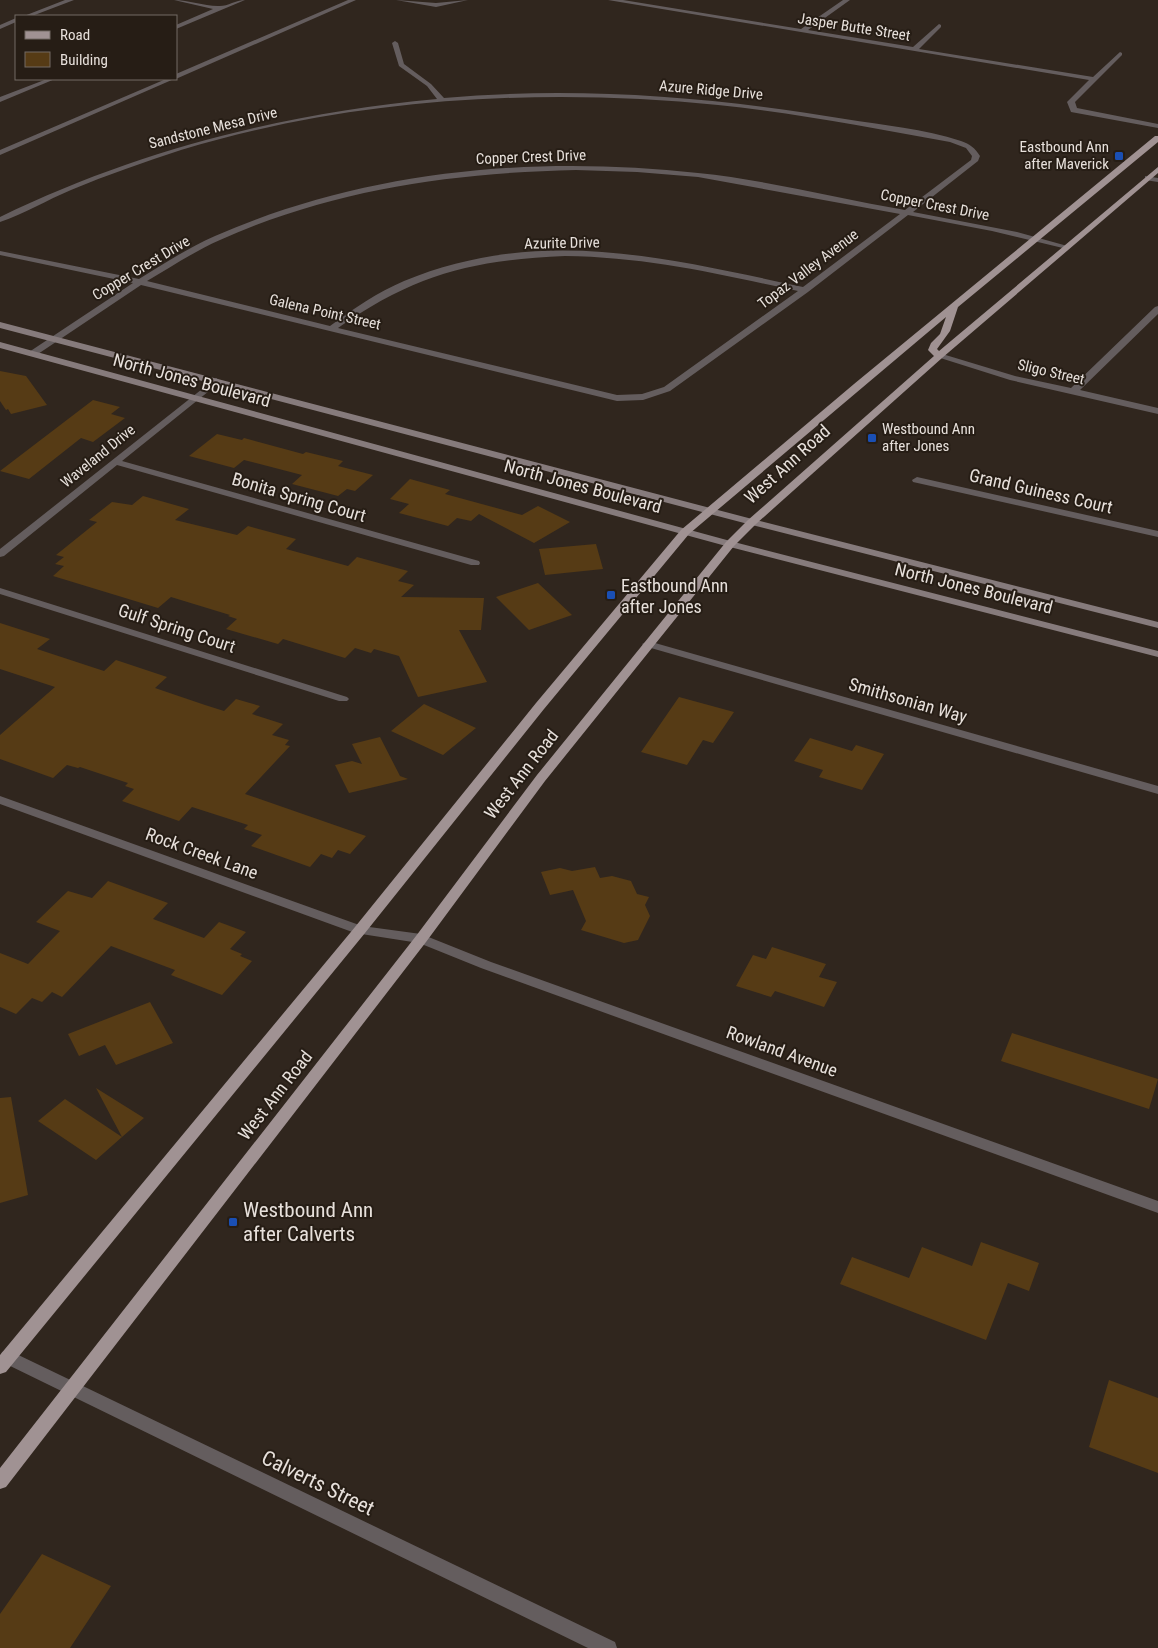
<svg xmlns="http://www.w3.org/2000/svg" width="1158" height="1648" viewBox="0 0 1158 1648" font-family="'Roboto Condensed',sans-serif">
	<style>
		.building { fill: #563b15 }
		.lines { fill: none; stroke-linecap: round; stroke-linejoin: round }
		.street { fill: #645d5e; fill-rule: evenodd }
		.secondary { fill: #867b7c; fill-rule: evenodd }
		.primary { fill: #a09293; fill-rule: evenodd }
		.transit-dot { fill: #1a4fb4; stroke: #261d15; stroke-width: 2 }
		.labels { text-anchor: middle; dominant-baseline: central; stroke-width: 4; stroke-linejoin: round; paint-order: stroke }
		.far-street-label { font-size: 15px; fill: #e7e0db; stroke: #261d15 }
		.far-poi-label { font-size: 15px; fill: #e7e0db; stroke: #261d15; text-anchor: end }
		.street-label { font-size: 18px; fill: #e7e0db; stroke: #261d15 }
		.poi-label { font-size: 18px; fill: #e7e0db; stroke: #261d15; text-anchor: start }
		.near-poi-label { font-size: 21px; fill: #e7e0db; stroke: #261d15; text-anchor: start }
		.near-street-label { font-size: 21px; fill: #e7e0db; stroke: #261d15 }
	</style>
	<rect width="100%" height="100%" fill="#30261e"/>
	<!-- building -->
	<path class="building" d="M 0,371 L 26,376 L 47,405 L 11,414 L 8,409 L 6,410 L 0,401 Z
		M 93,400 L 120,407 L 111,414 L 125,418 L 93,442 L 81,438 L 29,479 L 0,471 Z
		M 217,434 L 242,440 L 244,438 L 303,454 L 306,452 L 343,461 L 338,466 L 373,475 L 355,491 L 347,489 L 338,496 L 292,484 L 302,475 L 244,460 L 234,468 L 189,456 Z
		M 410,479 L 450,490 L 445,494 L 522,515 L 538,506 L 570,522 L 534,543 L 479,514 L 471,521 L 457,518 L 448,526 L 399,513 L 409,504 L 390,499 Z
		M 143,496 L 189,509 L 175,520 L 237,535 L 248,526 L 296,539 L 286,549 L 348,566 L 357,557 L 408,571 L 398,581 L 414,585 L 401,597 L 484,598 L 481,630 L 459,630 L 487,682 L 418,697 L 399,656 L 374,649 L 371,653 L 355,648 L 345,658 L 283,639 L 278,644 L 226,629 L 237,619 L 228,616 L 230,615 L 171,597 L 158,608 L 53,576 L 64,566 L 55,564 L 64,557 L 56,555 L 97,522 L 89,520 L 112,502 L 132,505 Z
		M 596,544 L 603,569 L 545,575 L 539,549 Z
		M 538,583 L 572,615 L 529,630 L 496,597 Z
		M 0,623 L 50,639 L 37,649 L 104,671 L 116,660 L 167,677 L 155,688 L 205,705 L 224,711 L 236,699 L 260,706 L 252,714 L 283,724 L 272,735 L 289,740 L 285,745 L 290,746 L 245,794 L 366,836 L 350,854 L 338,850 L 332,858 L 321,854 L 310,867 L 251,846 L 262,835 L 244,829 L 248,825 L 192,807 L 179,821 L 122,801 L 134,789 L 125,786 L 128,783 L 80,767 L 78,768 L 67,765 L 53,778 L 0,759 L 0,735 L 55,687 L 0,669 Z
		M 679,697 L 734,712 L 713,743 L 703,740 L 687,765 L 641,752 Z
		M 424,704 L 476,728 L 443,755 L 391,731 Z
		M 380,737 L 400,776 L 408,779 L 349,793 L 335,765 L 352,761 L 362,764 L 352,744 Z
		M 810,738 L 852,751 L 856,745 L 884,754 L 862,790 L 819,777 L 823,770 L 794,761 Z
		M 595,867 L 600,878 L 612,876 L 631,881 L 637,894 L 649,897 L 645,905 L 650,916 L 638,940 L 624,943 L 581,930 L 586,921 L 573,890 L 550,895 L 541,872 L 560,868 L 572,871 Z
		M 108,881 L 168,903 L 153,919 L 204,938 L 219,922 L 246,932 L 230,949 L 242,954 L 240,956 L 252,961 L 222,995 L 171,975 L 175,970 L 111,946 L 62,997 L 52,992 L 42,1002 L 32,998 L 16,1014 L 0,1007 L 0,953 L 28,964 L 60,931 L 36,922 L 68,891 L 92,898 Z
		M 772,947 L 826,964 L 819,977 L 837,982 L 824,1007 L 775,991 L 771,997 L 736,986 L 753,955 L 766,959 Z
		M 150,1002 L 173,1043 L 116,1065 L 105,1045 L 79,1056 L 68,1034 Z
		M 1012,1033 L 1158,1079 L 1149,1109 L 1001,1061 Z
		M 96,1088 L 144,1118 L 122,1137 Z
		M 11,1097 L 28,1195 L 0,1203 L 0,1098 Z
		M 65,1099 L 122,1137 L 96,1160 L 38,1121 Z
		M 981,1242 L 1039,1263 L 1029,1291 L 1008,1283 L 986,1340 L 840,1284 L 852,1257 L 909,1278 L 922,1247 L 972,1266 Z
		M 1109,1380 L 1158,1398 L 1158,1473 L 1089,1447 Z
		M 42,1554 L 111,1586 L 70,1648 L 0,1648 L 0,1614 Z"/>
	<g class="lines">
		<!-- street -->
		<path class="street" d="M 65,0 L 74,0 L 32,16 L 24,16 Z
			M 174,0 C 189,0 203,6 218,6 C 227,7 235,0 245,0 L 176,29 L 176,25 L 213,9 Z
			M 348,0 L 356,0 L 178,78 L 175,79 L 176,74 Z
			M 396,0 L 436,3 L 468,0 L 436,7 Z
			M 608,0 L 623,0 L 801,29 L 843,0 L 850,0 L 808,30 L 913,47 L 939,24 L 941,25 L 941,27 L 919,49 L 1093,77 L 1120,52 L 1122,53 L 1122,55 L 1075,102 L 1077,108 L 1158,124 L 1158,128 L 1071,112 L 1067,102 L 1089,80 Z
			M 16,18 L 16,22 L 0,29 L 0,25 Z
			M 395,41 L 398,43 L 404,64 L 431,84 L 444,98 C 579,86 713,97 845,119 C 883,125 924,129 961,141 C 970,144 975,148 980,156 L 978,161 L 913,212 L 1017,232 L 1071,247 L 1067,249 L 992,231 L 908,215 L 808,292 L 670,391 L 643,400 L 617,401 L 141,285 L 35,356 L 29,356 L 29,352 L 133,283 L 0,255 L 0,251 L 139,279 C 163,264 188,248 215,236 C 366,170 534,155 698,173 C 767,180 836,198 905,210 L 971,160 L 972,156 L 966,148 L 950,142 C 873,128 796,113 718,105 C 543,87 351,98 181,150 C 144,162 107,175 71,190 C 47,200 24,214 0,222 L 0,217 C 138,150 285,113 437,99 L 427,86 L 399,66 L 392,43 ZM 576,170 L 637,172 L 698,177 L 900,214 L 803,287 C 667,258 540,225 404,281 C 378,292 353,309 330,326 L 147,281 C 171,267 195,251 220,240 C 334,189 452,173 576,170 ZM 565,256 C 647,257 719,274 798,291 L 664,387 L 642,394 L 617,395 L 338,328 C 415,274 473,260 565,256 Z
			M 47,79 L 55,79 L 0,102 L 0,97 Z
			M 166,79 L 174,79 L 0,155 L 0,150 Z
			M 1145,176 L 1158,178 L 1158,182 L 1145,180 Z
			M 1158,306 L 1158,314 L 1080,390 L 1158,408 L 1158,414 L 1010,380 L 934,356 L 939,353 L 1015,376 L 1071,388 L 1155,307 Z
			M 216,378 L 221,381 L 219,383 L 122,461 L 479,561 L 480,563 L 479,565 L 471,565 L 117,465 L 4,556 L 0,557 L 0,549 Z
			M 917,477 L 1158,531 L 1158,537 L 913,482 L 912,480 Z
			M 0,588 L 347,697 L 349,699 L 347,701 L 339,701 L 0,594 Z
			M 648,641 L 1158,786 L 1158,794 L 644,646 L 642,644 Z
			M 0,796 L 362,926 L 421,934 L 491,962 L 1158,1201 L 1158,1213 L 481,968 L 419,943 L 355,933 L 0,804 Z
			M 8,1350 L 615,1642 L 617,1648 L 588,1648 L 2,1362 L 0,1357 L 2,1352 Z"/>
		<!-- secondary -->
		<path class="secondary" d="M 0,322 L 756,520 L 1158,622 L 1158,628 L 748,524 L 0,328 Z
			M 0,342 L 734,542 L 1158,651 L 1158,657 L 726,546 L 0,348 Z"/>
		<!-- primary -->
		<path class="primary" d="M 1155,136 L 1158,136 L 1158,142 L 958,307 L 950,331 L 937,349 L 939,351 L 1158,167 L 1158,173 L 942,358 L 756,524 L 734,546 L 545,781 L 426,942 L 6,1487 L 0,1489 L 0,1468 L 416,936 L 537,775 L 726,542 L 748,520 L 934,356 L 928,350 L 931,343 L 940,334 L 946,317 L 689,534 L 544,709 L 365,933 L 6,1372 L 0,1374 L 0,1355 L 355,927 L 536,703 L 681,530 L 854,384 Z"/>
	</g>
	<!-- markers -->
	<g class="transit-dot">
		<rect x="1114" y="151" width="10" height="10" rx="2.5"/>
		<rect x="867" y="433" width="10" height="10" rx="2.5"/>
		<rect x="606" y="590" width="10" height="10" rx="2.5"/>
		<rect x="228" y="1217" width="10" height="10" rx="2.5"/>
	</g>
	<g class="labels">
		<!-- far-street labels -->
		<g class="far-street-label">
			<text transform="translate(854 27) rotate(9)">Jasper Butte Street</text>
			<text transform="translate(711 90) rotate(5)">Azure Ridge Drive</text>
			<text transform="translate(213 128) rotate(-14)">Sandstone Mesa Drive</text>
			<text transform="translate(531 157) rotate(-2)">Copper Crest Drive</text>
			<text transform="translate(935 205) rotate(11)">Copper Crest Drive</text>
			<text transform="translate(562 243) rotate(-1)">Azurite Drive</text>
			<text transform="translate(141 268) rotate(-31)">Copper Crest Drive</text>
			<text transform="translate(808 269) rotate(-37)">Topaz Valley Avenue</text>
			<text transform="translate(325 312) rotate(13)">Galena Point Street</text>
			<text transform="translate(1051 372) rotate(13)">Sligo Street</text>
			<text transform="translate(98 456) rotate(-39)">Waveland Drive</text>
		</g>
		<!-- far-poi labels -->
		<g class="far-poi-label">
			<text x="1109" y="147">Eastbound Ann<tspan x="1109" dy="17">after Maverick</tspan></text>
			<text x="882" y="429" text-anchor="start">Westbound Ann<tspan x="882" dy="17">after Jones</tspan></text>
		</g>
		<!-- street labels -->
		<g class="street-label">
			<text transform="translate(192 380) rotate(15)">North Jones Boulevard</text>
			<text transform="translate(787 464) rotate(-42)">West Ann Road</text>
			<text transform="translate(583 486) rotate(15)">North Jones Boulevard</text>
			<text transform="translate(1041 491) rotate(13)">Grand Guiness Court</text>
			<text transform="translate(299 497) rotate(16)">Bonita Spring Court</text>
			<text transform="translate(974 588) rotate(14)">North Jones Boulevard</text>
			<text transform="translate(177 628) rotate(18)">Gulf Spring Court</text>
			<text transform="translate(908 700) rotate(16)">Smithsonian Way</text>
			<text transform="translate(521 774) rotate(-52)">West Ann Road</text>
			<text transform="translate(202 853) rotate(20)">Rock Creek Lane</text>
			<text transform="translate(782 1051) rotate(20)">Rowland Avenue</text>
			<text transform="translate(275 1095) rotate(-52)">West Ann Road</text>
		</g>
		<!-- poi labels -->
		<g class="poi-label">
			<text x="621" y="585">Eastbound Ann<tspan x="621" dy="21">after Jones</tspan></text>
		</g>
		<!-- near-poi labels -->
		<g class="near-poi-label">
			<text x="243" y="1210">Westbound Ann<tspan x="243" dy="24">after Calverts</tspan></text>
		</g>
		<!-- near-street labels -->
		<g class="near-street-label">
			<text transform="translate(318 1483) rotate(26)">Calverts Street</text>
		</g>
	</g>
	<!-- legend -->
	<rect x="15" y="15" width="162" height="65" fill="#261d15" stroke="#736b64"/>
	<rect x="25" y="31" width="25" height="8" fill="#a09293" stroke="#736b64"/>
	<text x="60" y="40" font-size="15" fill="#e7e0db">Road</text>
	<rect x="25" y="52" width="25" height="15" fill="#563b15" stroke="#736b64"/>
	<text x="60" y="65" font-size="15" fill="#e7e0db">Building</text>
</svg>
